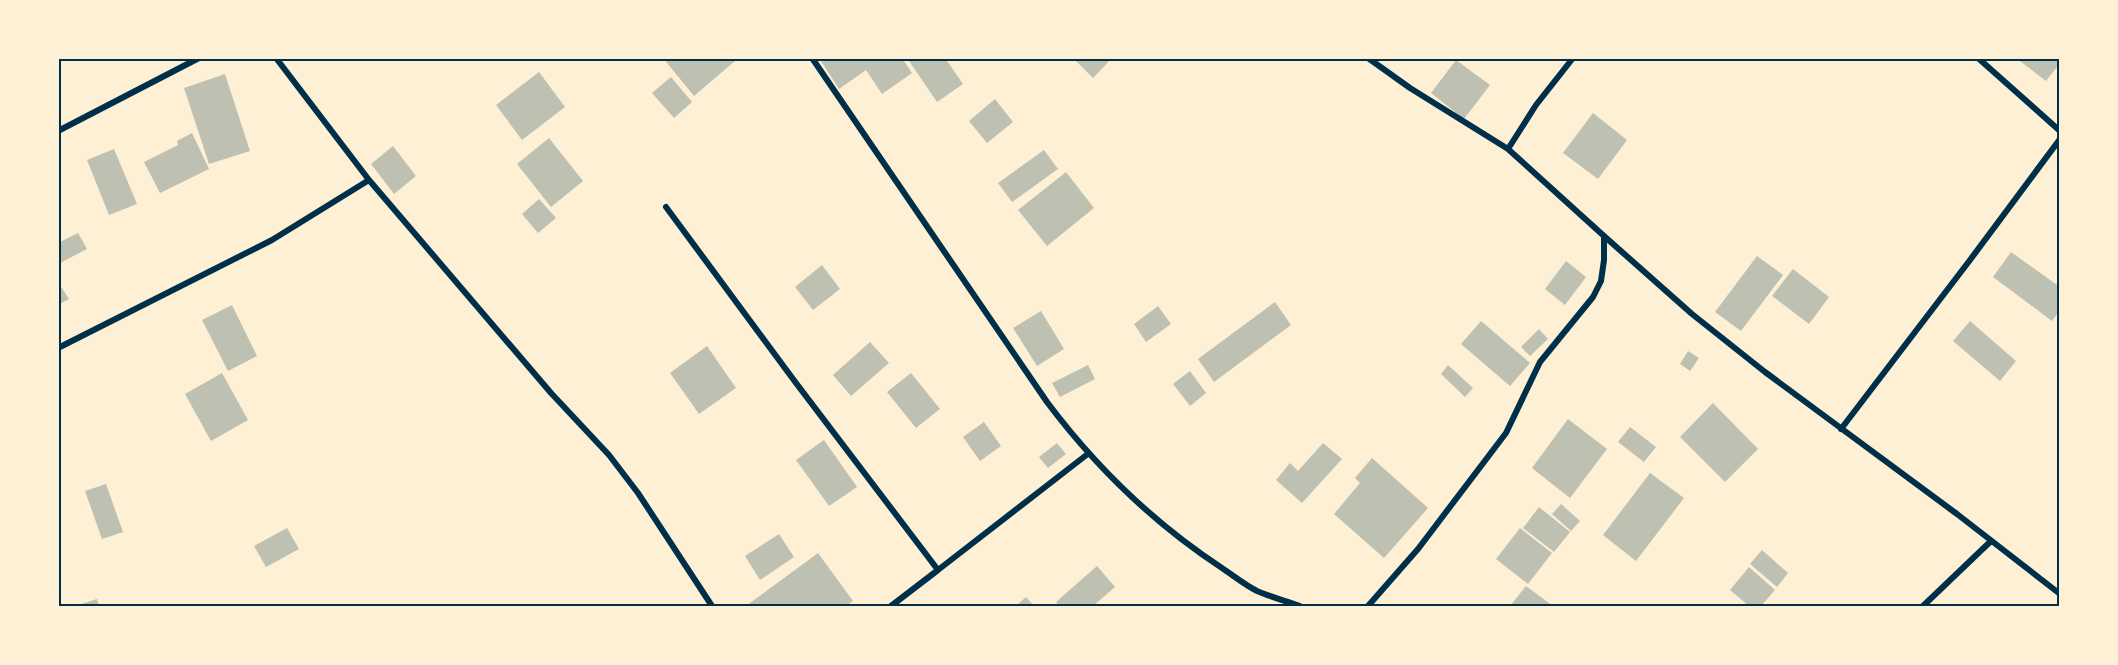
<svg xmlns="http://www.w3.org/2000/svg" width="2118" height="665" viewBox="0 0 2118 665" font-family="Poppins,sans-serif">
	<style>
		.building { fill: #bec0b2 }
		.lines { fill: none; stroke-linecap: round; stroke-linejoin: round }
		.minor { stroke: #003049; stroke-width: 6 }
		.neatline { fill: none; stroke: #003049; stroke-width: 2 }
	</style>
	<rect width="100%" height="100%" fill="#fdf0d5"/>
	<!-- building -->
	<path class="building" d="M 663,58 L 733,58 L 735,61 L 694,96 Z
		M 819,58 L 902,58 L 912,73 L 882,94 L 866,70 L 839,89 Z
		M 907,58 L 945,58 L 963,84 L 937,102 Z
		M 1073,58 L 1112,58 L 1093,78 Z
		M 2016,58 L 2060,58 L 2060,63 L 2046,81 Z
		M 1456,60 L 1490,85 L 1464,119 L 1431,93 Z
		M 539,72 L 565,107 L 522,140 L 496,105 Z
		M 225,74 L 250,151 L 209,164 L 184,88 Z
		M 671,77 L 692,102 L 674,118 L 652,93 Z
		M 995,99 L 1013,122 L 987,143 L 969,121 Z
		M 1593,113 L 1627,140 L 1598,179 L 1563,153 Z
		M 192,133 L 209,169 L 160,193 L 144,162 L 178,145 L 177,141 Z
		M 549,138 L 583,181 L 551,207 L 517,164 Z
		M 393,146 L 416,176 L 394,194 L 371,164 Z
		M 114,149 L 137,204 L 109,215 L 87,160 Z
		M 1044,150 L 1058,169 L 1012,202 L 998,183 Z
		M 1066,172 L 1094,208 L 1047,246 L 1018,210 Z
		M 539,199 L 556,218 L 538,233 L 522,214 Z
		M 78,233 L 87,249 L 58,264 L 58,243 Z
		M 2011,252 L 2060,287 L 2060,310 L 2052,321 L 1993,277 Z
		M 1757,256 L 1783,275 L 1741,331 L 1715,312 Z
		M 1566,261 L 1586,277 L 1565,305 L 1545,289 Z
		M 822,265 L 840,289 L 813,310 L 795,287 Z
		M 1793,269 L 1829,297 L 1809,324 L 1772,296 Z
		M 58,282 L 69,299 L 58,305 Z
		M 1275,302 L 1291,325 L 1214,382 L 1198,359 Z
		M 232,305 L 257,356 L 228,371 L 202,320 Z
		M 1158,306 L 1171,324 L 1146,342 L 1134,324 Z
		M 1041,311 L 1064,349 L 1037,366 L 1013,328 Z
		M 1481,321 L 1530,363 L 1510,386 L 1461,344 Z
		M 1970,321 L 2016,361 L 2000,381 L 1953,341 Z
		M 1539,329 L 1548,339 L 1530,356 L 1521,347 Z
		M 870,342 L 889,363 L 851,396 L 833,375 Z
		M 707,346 L 736,388 L 699,414 L 670,373 Z
		M 1688,351 L 1699,358 L 1690,371 L 1680,364 Z
		M 1088,365 L 1095,379 L 1060,397 L 1052,383 Z
		M 1448,365 L 1473,388 L 1465,397 L 1441,374 Z
		M 1190,371 L 1206,393 L 1190,406 L 1173,384 Z
		M 222,373 L 248,420 L 211,441 L 185,394 Z
		M 911,373 L 940,409 L 916,428 L 887,392 Z
		M 1713,403 L 1758,449 L 1725,482 L 1680,437 Z
		M 1568,419 L 1607,449 L 1570,498 L 1532,468 Z
		M 984,422 L 1001,446 L 980,461 L 963,437 Z
		M 1630,427 L 1656,447 L 1644,462 L 1618,442 Z
		M 824,440 L 857,487 L 829,506 L 796,460 Z
		M 1057,443 L 1066,454 L 1048,468 L 1039,457 Z
		M 1323,443 L 1342,459 L 1302,503 L 1276,480 L 1290,463 L 1298,471 Z
		M 1372,458 L 1428,508 L 1384,558 L 1334,514 L 1360,483 L 1355,478 Z
		M 1650,473 L 1684,498 L 1636,561 L 1603,535 Z
		M 106,484 L 123,532 L 102,539 L 85,491 Z
		M 1561,504 L 1580,521 L 1571,531 L 1552,514 Z
		M 1539,507 L 1570,532 L 1554,552 L 1523,528 Z
		M 287,528 L 299,549 L 266,567 L 254,546 Z
		M 1520,528 L 1552,553 L 1528,584 L 1496,559 Z
		M 779,534 L 794,557 L 760,580 L 745,556 Z
		M 1762,550 L 1788,573 L 1777,587 L 1750,564 Z
		M 818,553 L 853,601 L 846,606 L 746,606 Z
		M 1097,566 L 1115,587 L 1093,606 L 1059,606 L 1056,602 Z
		M 1749,567 L 1775,590 L 1761,606 L 1749,606 L 1730,590 Z
		M 1526,586 L 1553,606 L 1510,606 Z
		M 1026,597 L 1034,606 L 1016,606 Z
		M 97,599 L 99,606 L 75,606 Z"/>
	<g class="lines">
		<!-- minor -->
		<path class="minor" d="M 276,58 L 369,180 L 551,393 L 609,455 L 638,493 L 712,606
			M 812,58 L 1047,402 C 1095,466 1155,524 1222,568 C 1234,576 1245,585 1257,591 C 1271,597 1286,601 1300,606
			M 1368,58 L 1410,88 L 1508,149
			M 1573,58 L 1536,105 L 1508,149 L 1604,236 L 1692,314 L 1765,372 L 1957,514 L 2060,594
			M 1978,58 L 2060,131
			M 58,131 L 199,58
			M 666,207 L 796,383 L 938,570 L 1089,453
			M 58,348 L 272,240 L 369,180
			M 1841,429 L 1970,260 L 2060,139
			M 891,606 L 938,570
			M 1368,606 L 1418,549 L 1506,433 L 1540,362 L 1593,297 L 1601,281 L 1604,260 L 1604,236
			M 1923,606 L 1991,541"/>
	</g>
	<!-- border -->
	<rect width="2118" height="665" fill="none" stroke="#fdf0d5" stroke-width="120"/>
	<rect x="60" y="60" width="1998" height="545" class="neatline"/>
</svg>
